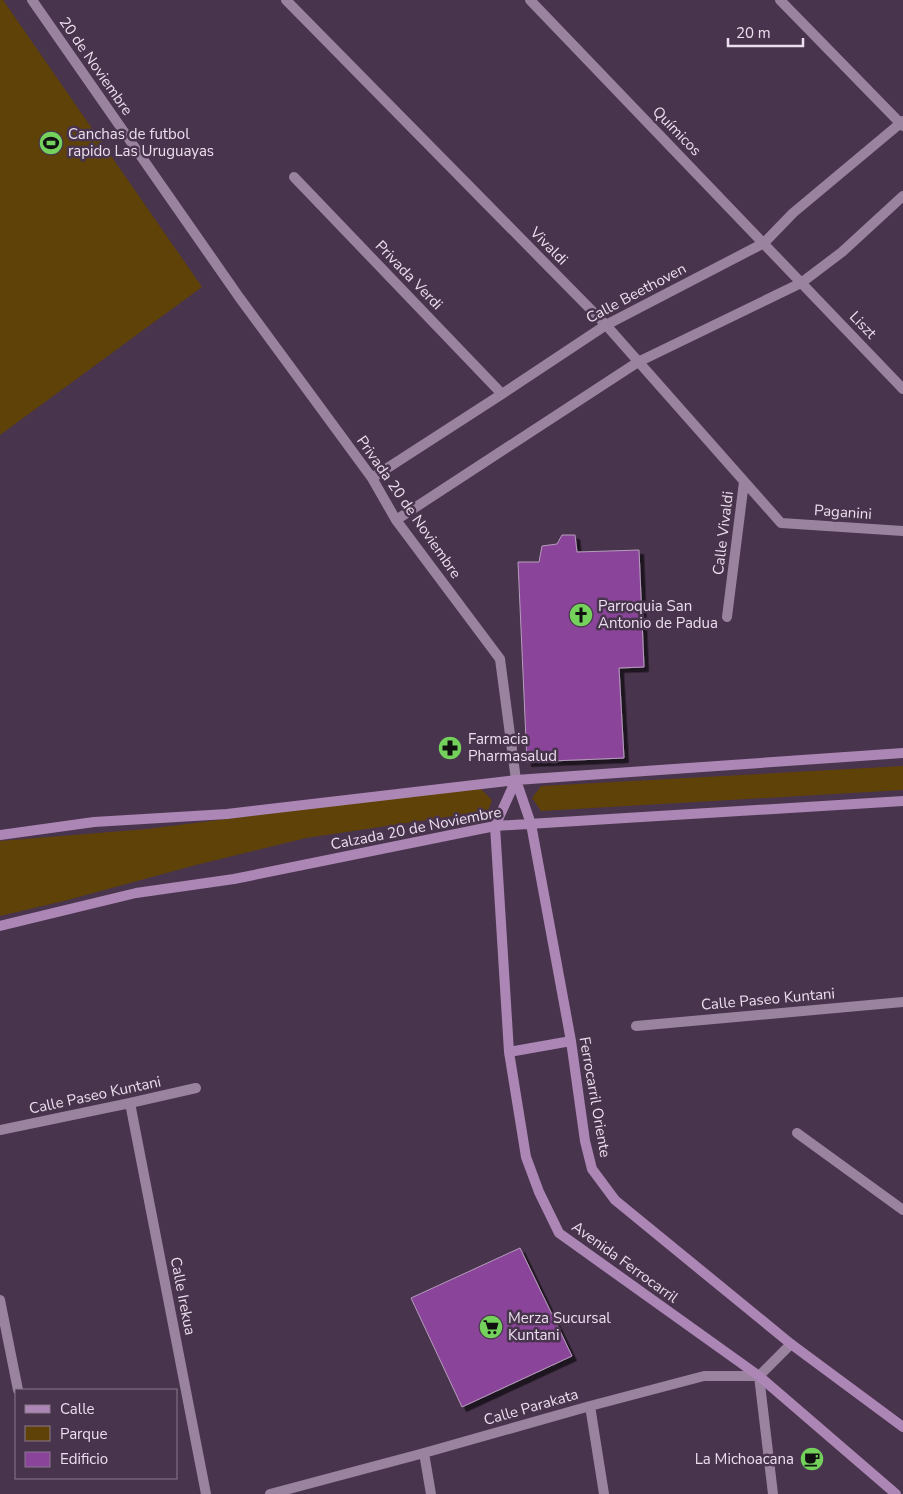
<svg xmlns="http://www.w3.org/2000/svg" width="903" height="1494" viewBox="0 0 903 1494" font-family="'Nunito Sans',sans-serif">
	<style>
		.green { fill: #5e4208 }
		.building { fill: #8a459b; stroke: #b59dbb; filter: url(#shadow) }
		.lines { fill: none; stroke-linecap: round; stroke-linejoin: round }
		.street { stroke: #9a839f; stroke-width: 10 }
		.secondary { stroke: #ac86b5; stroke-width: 10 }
		.labels { text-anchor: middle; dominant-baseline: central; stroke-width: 5; stroke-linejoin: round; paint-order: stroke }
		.street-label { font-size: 15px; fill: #ebdeee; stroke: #49344d }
		.poi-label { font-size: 15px; fill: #ebdeee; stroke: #49344d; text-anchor: start }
	</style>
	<defs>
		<filter id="shadow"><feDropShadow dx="4.5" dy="4.5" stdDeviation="0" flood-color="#0009"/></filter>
	</defs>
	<rect width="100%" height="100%" fill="#49344d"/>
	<!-- green -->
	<path class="green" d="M 0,0 L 3,0 L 202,287 L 0,435 Z
		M 903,766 L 903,790 L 541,811 L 532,798 L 541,786 Z
		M 481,789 L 492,800 L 488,811 L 306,838 L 196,865 L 64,901 L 0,916 L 0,841 L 147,829 L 410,796 Z"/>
	<!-- building -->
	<path class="building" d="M 562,535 L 575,535 L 577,552 L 639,550 L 644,667 L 619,668 L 624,758 L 527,762 L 518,562 L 539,562 L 542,546 L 557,544 Z
		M 520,1248 L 572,1356 L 462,1407 L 411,1298 Z"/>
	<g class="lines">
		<!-- street -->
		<path class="street" d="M 32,0 L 239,297 L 372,478 L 396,520 L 500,659 L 516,780
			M 286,0 L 606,325 L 781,523 L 903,531
			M 530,0 L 903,389
			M 780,0 L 903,126
			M 294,177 L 502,394
			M 372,478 L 502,394 L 606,325 L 764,243 L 793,213 L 903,121
			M 396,520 L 638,362 L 801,283 L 842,252 L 903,196
			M 727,617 L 744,482
			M 636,1026 L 903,1002
			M 130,1103 L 206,1494
			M 0,1130 L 130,1103 L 196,1088
			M 797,1133 L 903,1210
			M 0,1300 L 18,1390
			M 759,1376 L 773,1494
			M 590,1406 L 604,1494
			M 424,1453 L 431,1494
			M 270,1494 L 424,1453 L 590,1406 L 704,1376 L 759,1376 L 791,1344"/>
		<!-- secondary -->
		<path class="secondary" d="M 516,780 L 495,826 L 509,1052 L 526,1157 L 539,1192 L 559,1233 L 759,1376 L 896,1494
			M 516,780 L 531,824 L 571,1041 L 585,1141 L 592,1169 L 615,1200 L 791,1344 L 903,1427
			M 0,835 L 94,822 L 227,814 L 516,780 L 903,753
			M 0,926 L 136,893 L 234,879 L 495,826 L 903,801
			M 509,1052 L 571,1041"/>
	</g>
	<!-- icons -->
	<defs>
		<g id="stadium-disc" transform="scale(1.25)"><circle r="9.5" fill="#74d25c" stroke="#49344d"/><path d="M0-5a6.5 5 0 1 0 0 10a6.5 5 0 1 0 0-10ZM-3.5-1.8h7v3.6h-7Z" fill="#111"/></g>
		<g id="church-disc" transform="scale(1.25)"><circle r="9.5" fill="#74d25c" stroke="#49344d"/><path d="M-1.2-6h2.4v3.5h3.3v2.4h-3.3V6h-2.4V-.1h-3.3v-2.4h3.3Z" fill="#111"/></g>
		<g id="pharmacy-disc" transform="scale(1.25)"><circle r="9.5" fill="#74d25c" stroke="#49344d"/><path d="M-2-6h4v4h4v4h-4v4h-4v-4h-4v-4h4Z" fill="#111"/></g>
		<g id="supermarket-disc" transform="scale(1.25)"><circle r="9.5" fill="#74d25c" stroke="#49344d"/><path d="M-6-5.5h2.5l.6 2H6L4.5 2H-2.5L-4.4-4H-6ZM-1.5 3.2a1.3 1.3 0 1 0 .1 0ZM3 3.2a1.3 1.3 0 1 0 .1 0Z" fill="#111"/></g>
		<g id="cafe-disc" transform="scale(1.25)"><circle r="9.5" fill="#74d25c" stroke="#49344d"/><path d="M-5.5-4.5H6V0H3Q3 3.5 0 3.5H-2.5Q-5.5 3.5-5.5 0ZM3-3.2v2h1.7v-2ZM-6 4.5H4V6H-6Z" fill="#111"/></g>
	</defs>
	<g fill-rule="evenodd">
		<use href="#stadium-disc" x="51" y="143"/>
		<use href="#church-disc" x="581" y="615"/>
		<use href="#pharmacy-disc" x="450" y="748"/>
		<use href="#supermarket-disc" x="491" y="1327"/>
		<use href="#cafe-disc" x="812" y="1459"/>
	</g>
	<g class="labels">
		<!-- street labels -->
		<g class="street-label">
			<text transform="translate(96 66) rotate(55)">20 de Noviembre</text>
			<text transform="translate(677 131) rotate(46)">Químicos</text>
			<text transform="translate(549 246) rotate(45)">Vivaldi</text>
			<text transform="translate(409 275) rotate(46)">Privada Verdi</text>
			<text transform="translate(636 293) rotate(-28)">Calle Beethoven</text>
			<text transform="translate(863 325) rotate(46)">Liszt</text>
			<text transform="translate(409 507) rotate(55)">Privada 20 de Noviembre</text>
			<text transform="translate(843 512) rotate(4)">Paganini</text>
			<text transform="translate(723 533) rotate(-83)">Calle Vivaldi</text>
			<text transform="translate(416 828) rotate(-11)">Calzada 20 de Noviembre</text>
			<text transform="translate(768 999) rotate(-5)">Calle Paseo Kuntani</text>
			<text transform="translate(95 1095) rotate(-12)">Calle Paseo Kuntani</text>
			<text transform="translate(595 1097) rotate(80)">Ferrocarril Oriente</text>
			<text transform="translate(625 1262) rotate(36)">Avenida Ferrocarril</text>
			<text transform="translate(183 1296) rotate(79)">Calle Irekua</text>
			<text transform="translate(531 1407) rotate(-16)">Calle Parakata</text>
		</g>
		<!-- poi labels -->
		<g class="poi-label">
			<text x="68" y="134">Canchas de futbol<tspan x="68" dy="17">rapido Las Uruguayas</tspan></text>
			<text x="598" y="606">Parroquia San<tspan x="598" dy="17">Antonio de Padua</tspan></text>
			<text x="468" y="739">Farmacia<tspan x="468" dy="17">Pharmasalud</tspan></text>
			<text x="508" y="1318">Merza Sucursal<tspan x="508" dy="17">Kuntani</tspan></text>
			<text x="794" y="1459" text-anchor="end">La Michoacana</text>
		</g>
	</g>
	<!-- legend -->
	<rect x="15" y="1389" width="162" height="90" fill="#49344d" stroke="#8a788d"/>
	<rect x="25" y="1405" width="25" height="8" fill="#ac86b5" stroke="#8a788d"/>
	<text x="60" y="1414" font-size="15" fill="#ebdeee">Calle</text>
	<rect x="25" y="1426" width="25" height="15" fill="#5e4208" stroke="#8a788d"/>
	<text x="60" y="1439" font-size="15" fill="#ebdeee">Parque</text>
	<rect x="25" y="1452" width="25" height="15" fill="#8a459b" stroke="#8a788d"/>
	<text x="60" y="1464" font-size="15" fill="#ebdeee">Edificio</text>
	<!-- scale -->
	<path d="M728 38v8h75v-8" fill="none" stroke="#ebdeee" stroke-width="2.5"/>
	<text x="736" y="38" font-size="15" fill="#ebdeee" stroke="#49344d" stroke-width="4" paint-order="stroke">20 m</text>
</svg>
